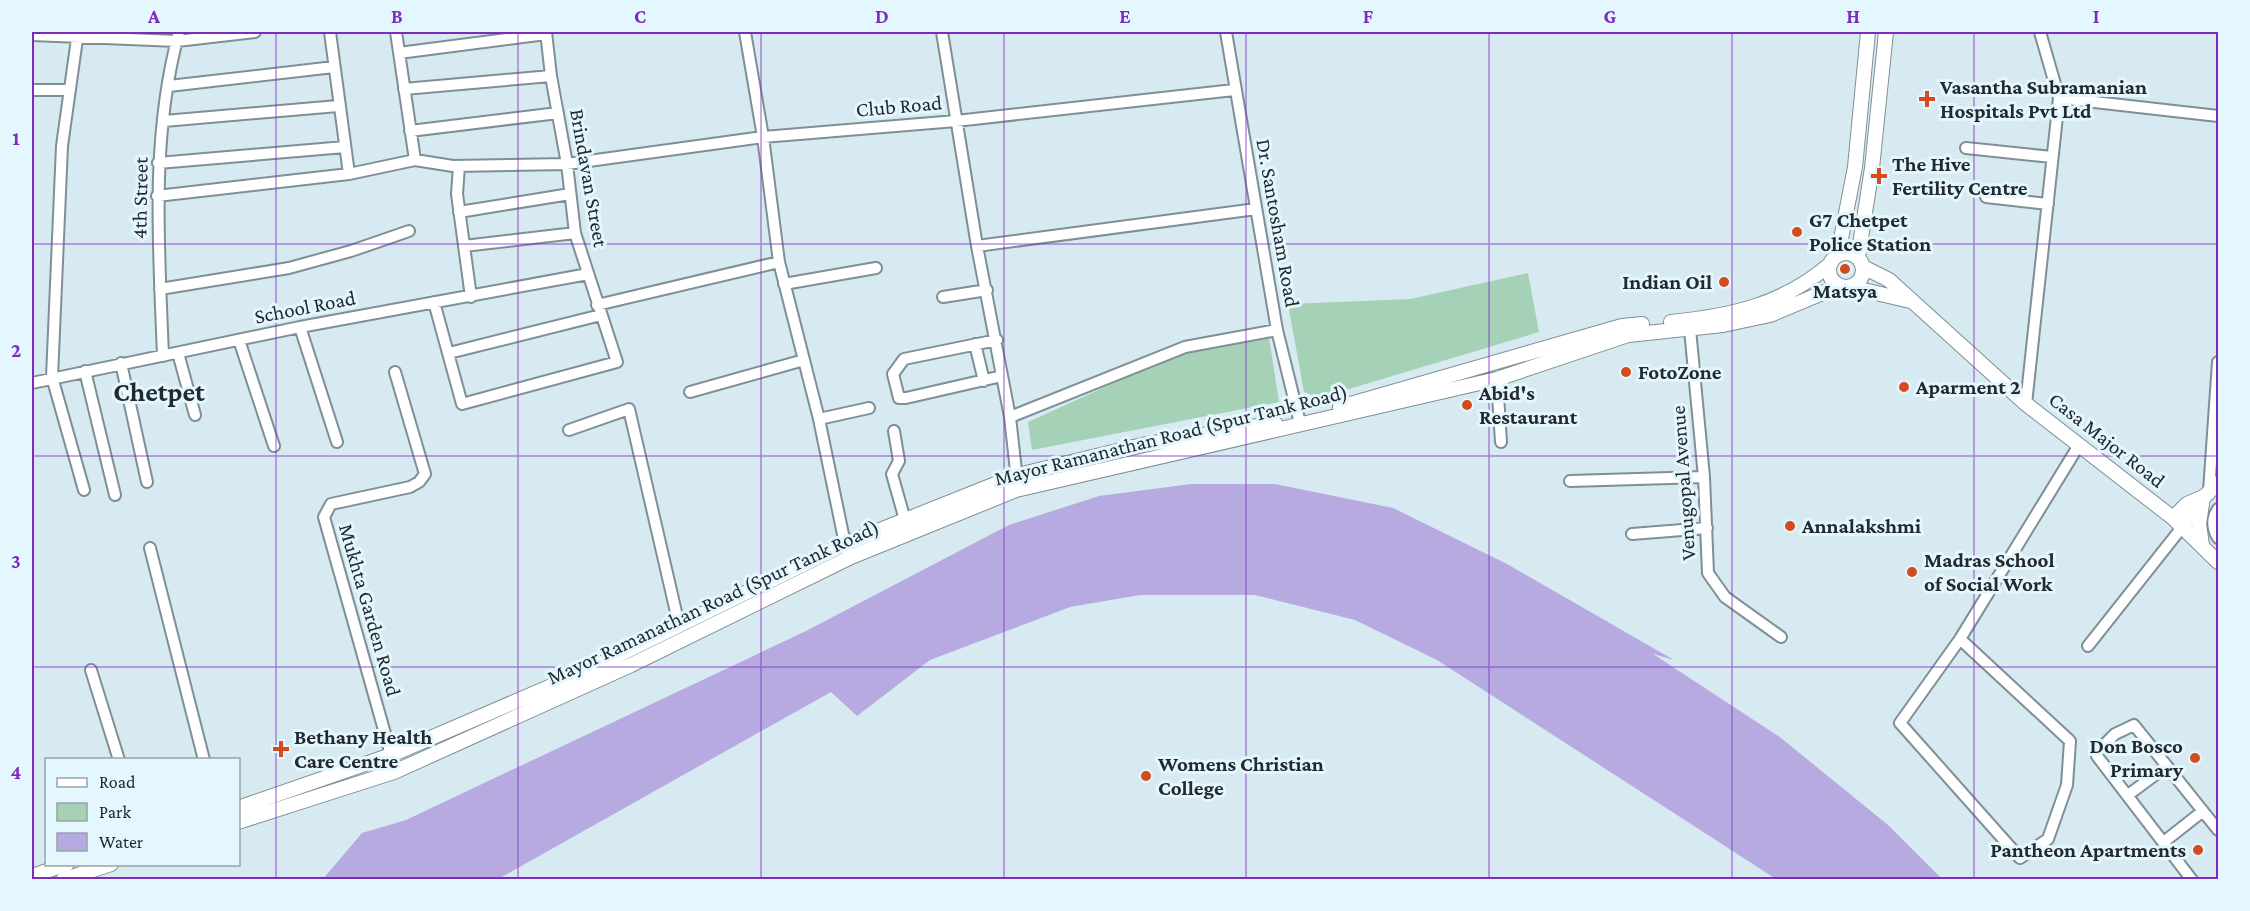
<svg xmlns="http://www.w3.org/2000/svg" width="2250" height="911" viewBox="0 0 2250 911" font-family="'Crimson Pro',serif">
	<style>
		.green { fill: #a5d2b6 }
		.water { fill: #b6aae0 }
		.lines { fill: none; stroke-linecap: round; stroke-linejoin: round }
		.street-casing { stroke: #7e8f96; stroke-width: 14 }
		.secondary-casing { stroke: #7e8f96; stroke-width: 16 }
		.street { stroke: #fff; stroke-width: 10 }
		.secondary { stroke: #fff; stroke-width: 14 }
		.grid { fill: none; stroke: #7b2cbf; stroke-width: 1.5; stroke-opacity: 0.55 }
		.poi-dot { fill: #d34b1f; stroke: #e4f6fe; stroke-width: 2 }
		.labels { text-anchor: middle; dominant-baseline: central; stroke-width: 6; stroke-linejoin: round; paint-order: stroke }
		.poi-label { font-size: 21px; font-weight: bold; fill: #232a2d; stroke: #e4f6fe; text-anchor: start }
		.street-label { font-size: 21px; fill: #232a2d; stroke: #e4f6fe }
		.district-label { font-size: 27px; font-weight: bold; fill: #232a2d; stroke: #e4f6fe }
		.neatline { fill: none; stroke: #7b2cbf; stroke-width: 2 }
		.grid-label { font-size: 20px; text-anchor: middle; font-weight: bold; fill: #7b2cbf }
	</style>
	<rect width="100%" height="100%" fill="#d7e9f1"/>
	<!-- green -->
	<path class="green" d="M 1528,273 L 1539,332 L 1319,398 L 1304,392 L 1288,304 L 1410,299 Z
		M 1269,337 L 1279,402 L 1032,450 L 1028,422 L 1193,347 Z"/>
	<!-- water -->
	<path class="water" d="M 1191,484 L 1275,484 L 1393,508 L 1507,564 L 1674,660 L 1653,654 L 1781,738 L 1888,825 L 1942,879 L 1776,879 L 1437,660 L 1355,620 L 1255,595 L 1140,595 L 1070,607 L 930,660 L 857,716 L 831,692 L 498,879 L 323,879 L 362,833 L 406,820 L 804,632 L 1009,525 L 1099,496 Z"/>
	<g class="lines">
		<!-- street casing -->
		<g class="street-casing">
			<path id="street" d="M 330,32 L 349,174
				M 396,32 L 415,160
				M 745,32 L 763,137 L 779,262 L 819,419 L 845,544 L 848,551
				M 942,32 L 977,246 L 1010,417 L 1017,480
				M 1226,32 L 1277,330 L 1299,419
				M 32,35 L 177,41 L 255,32
				M 77,39 L 62,146 L 52,377 L 84,490
				M 399,53 L 546,34
				M 169,86 L 334,67
				M 404,89 L 551,76
				M 32,90 L 70,90
				M 2059,98 L 2218,116
				M 164,121 L 338,106
				M 410,131 L 558,113
				M 1966,148 L 2052,157
				M 158,163 L 345,147
				M 459,166 L 457,194 L 471,297
				M 157,196 L 349,174 L 415,160 L 453,166 L 567,164 L 763,137 L 956,121 L 1234,90
				M 1986,197 L 2048,204
				M 459,212 L 570,194
				M 464,246 L 575,233
				M 977,246 L 1256,209
				M 784,284 L 876,268
				M 160,289 L 289,268 L 351,251 L 409,231
				M 943,297 L 987,290
				M 434,302 L 462,404 L 617,362 L 575,233 L 567,164 L 551,76 L 546,32
				M 597,305 L 779,262
				M 300,327 L 337,442
				M 1690,329 L 1704,477 L 1708,573 L 1725,597 L 1781,637
				M 239,340 L 274,446
				M 997,340 L 904,359 L 893,374 L 899,398 L 906,398 L 1002,376
				M 975,344 L 984,381
				M 178,353 L 195,415
				M 449,353 L 601,315
				M 163,356 C 159,248 150,138 179,32
				M 121,363 L 147,482
				M 85,371 L 115,495
				M 1497,379 L 1501,442
				M 32,383 L 300,327 L 588,274
				M 690,392 L 804,360
				M 2026,404 L 2059,98 L 2040,32
				M 1010,417 L 1185,347 L 1277,330
				M 819,419 L 869,408
				M 569,430 L 629,409 L 679,625
				M 894,431 L 899,461 L 892,474 L 905,520
				M 1570,481 L 1704,477
				M 2209,491 L 2218,362
				M 2218,509 C 2211,519 2212,528 2218,538
				M 1632,534 L 1707,528
				M 150,548 L 204,760
				M 1960,639 L 2070,741 L 2067,785 L 2048,839 L 2020,858 L 1900,723 L 1960,639 L 2079,445
				M 2088,646 L 2183,526
				M 91,670 L 119,760
				M 391,755 L 324,517 L 331,504 L 410,487 L 419,482 L 425,474 L 395,372
				M 2128,795 L 2167,766
				M 2165,841 L 2203,811
				M 2192,880 L 2097,756 L 2098,751 L 2115,734 L 2134,725 L 2218,830"/>
		</g>
		<!-- secondary casing -->
		<g class="secondary-casing">
			<path id="secondary" d="M1829 270a17 17 0 1 1 34 0a17 17 0 1 1-34 0Z
				M 1838,254 L 1855,167 L 1868,32
				M 1858,257 L 1872,168 L 1886,32
				M 1863,267 L 1889,280 L 2026,404 L 2173,518 L 2218,562
				M 1851,287 L 1910,301
				M 1671,322 C 1731,316 1782,305 1829,265
				M 1340,407 L 1622,326 L 1642,324
				M 2173,518 L 2187,504 L 2205,496
				M 2183,526 L 2205,496 L 2218,483
				M 2202,545 L 2199,524 L 2202,504
				M 238,808 L 391,755 L 584,672 L 845,544 L 1018,475 L 1142,445 L 1275,423
				M 238,822 L 394,772 L 631,665 L 851,557 L 1016,490 L 1497,379 L 1628,335 L 1723,325 L 1770,315 L 1839,286
				M 32,876 L 67,864
				M 63,880 L 111,864"/>
		</g>
		<!-- street -->
		<use href="#street" class="street"/>
		<!-- secondary -->
		<use href="#secondary" class="secondary"/>
	</g>
	<!-- grid -->
	<path class="grid" d="M 276,32 L 276,880M 518,32 L 518,880M 761,32 L 761,880M 1004,32 L 1004,880M 1246,32 L 1246,880M 1489,32 L 1489,880M 1732,32 L 1732,880M 1974,32 L 1974,880M 32,244 L 2218,244M 32,456 L 2218,456M 32,667 L 2218,667"/>
	<!-- markers -->
	<g class="poi-dot">
		<path d="M1924 90h6v6h6v6h-6v6h-6v-6h-6v-6h6z"/>
		<path d="M1876 167h6v6h6v6h-6v6h-6v-6h-6v-6h6z"/>
		<circle cx="1797" cy="232" r="6"/>
		<circle cx="1845" cy="269" r="6"/>
		<circle cx="1724" cy="282" r="6"/>
		<circle cx="1626" cy="372" r="6"/>
		<circle cx="1904" cy="387" r="6"/>
		<circle cx="1467" cy="405" r="6"/>
		<circle cx="1790" cy="526" r="6"/>
		<circle cx="1912" cy="572" r="6"/>
		<path d="M278 740h6v6h6v6h-6v6h-6v-6h-6v-6h6z"/>
		<circle cx="2195" cy="758" r="6"/>
		<circle cx="1146" cy="776" r="6"/>
		<circle cx="2198" cy="850" r="6"/>
	</g>
	<g class="labels">
		<!-- poi labels -->
		<g class="poi-label">
			<text x="1940" y="87">Vasantha Subramanian<tspan x="1940" dy="24">Hospitals Pvt Ltd</tspan></text>
			<text x="1892" y="164">The Hive<tspan x="1892" dy="24">Fertility Centre</tspan></text>
			<text x="1809" y="220">G7 Chetpet<tspan x="1809" dy="24">Police Station</tspan></text>
			<text x="1712" y="282" text-anchor="end">Indian Oil</text>
			<text x="1845" y="291" text-anchor="middle">Matsya</text>
			<text x="1638" y="372">FotoZone</text>
			<text x="1916" y="387">Aparment 2</text>
			<text x="1479" y="393">Abid's<tspan x="1479" dy="24">Restaurant</tspan></text>
			<text x="1802" y="526">Annalakshmi</text>
			<text x="1924" y="560">Madras School<tspan x="1924" dy="24">of Social Work</tspan></text>
			<text x="294" y="737">Bethany Health<tspan x="294" dy="24">Care Centre</tspan></text>
			<text x="2183" y="746" text-anchor="end">Don Bosco<tspan x="2183" dy="24">Primary</tspan></text>
			<text x="1158" y="764">Womens Christian<tspan x="1158" dy="24">College</tspan></text>
			<text x="2186" y="850" text-anchor="end">Pantheon Apartments</text>
		</g>
		<!-- street labels -->
		<g class="street-label">
			<text transform="translate(899 106) rotate(-5)">Club Road</text>
			<text transform="translate(589 178) rotate(80)">Brindavan Street</text>
			<text transform="translate(140 198) rotate(-89)">4th Street</text>
			<text transform="translate(1278 223) rotate(80)">Dr. Santosham Road</text>
			<text transform="translate(305 307) rotate(-11)">School Road</text>
			<text transform="translate(1171 435) rotate(-14)">Mayor Ramanathan Road (Spur Tank Road)</text>
			<text transform="translate(2107 440) rotate(38)">Casa Major Road</text>
			<text transform="translate(1683 483) rotate(-94)">Venugopal Avenue</text>
			<text transform="translate(713 602) rotate(-25)">Mayor Ramanathan Road (Spur Tank Road)</text>
			<text transform="translate(370 610) rotate(74)">Mukhta Garden Road</text>
		</g>
		<!-- district labels -->
		<g class="district-label">
			<text x="159" y="392">Chetpet</text>
		</g>
	</g>
	<!-- border -->
	<rect width="2250" height="911" fill="none" stroke="#e4f6fe" stroke-width="66"/>
	<!-- legend -->
	<rect x="45" y="758" width="195" height="108" fill="#e4f6fe" stroke="#97a4aa" stroke-width="1.5"/>
	<rect x="57" y="778" width="30" height="9" fill="#ffffff" stroke="#97a4aa" stroke-width="1.5"/>
	<text x="99" y="788" font-size="18" fill="#232a2d">Road</text>
	<rect x="57" y="803" width="30" height="18" fill="#a5d2b6" stroke="#97a4aa" stroke-width="1.5"/>
	<text x="99" y="818" font-size="18" fill="#232a2d">Park</text>
	<rect x="57" y="833" width="30" height="18" fill="#b6aae0" stroke="#97a4aa" stroke-width="1.5"/>
	<text x="99" y="848" font-size="18" fill="#232a2d">Water</text>
	<rect x="33" y="33" width="2184" height="845" class="neatline"/>
	<g class="grid-label">
		<text x="154" y="23">A</text>
		<text x="397" y="23">B</text>
		<text x="640" y="23">C</text>
		<text x="882" y="23">D</text>
		<text x="1125" y="23">E</text>
		<text x="1368" y="23">F</text>
		<text x="1610" y="23">G</text>
		<text x="1853" y="23">H</text>
		<text x="2096" y="23">I</text>
		<text x="16" y="145">1</text>
		<text x="16" y="357">2</text>
		<text x="16" y="568">3</text>
		<text x="16" y="779">4</text>
	</g>
</svg>
